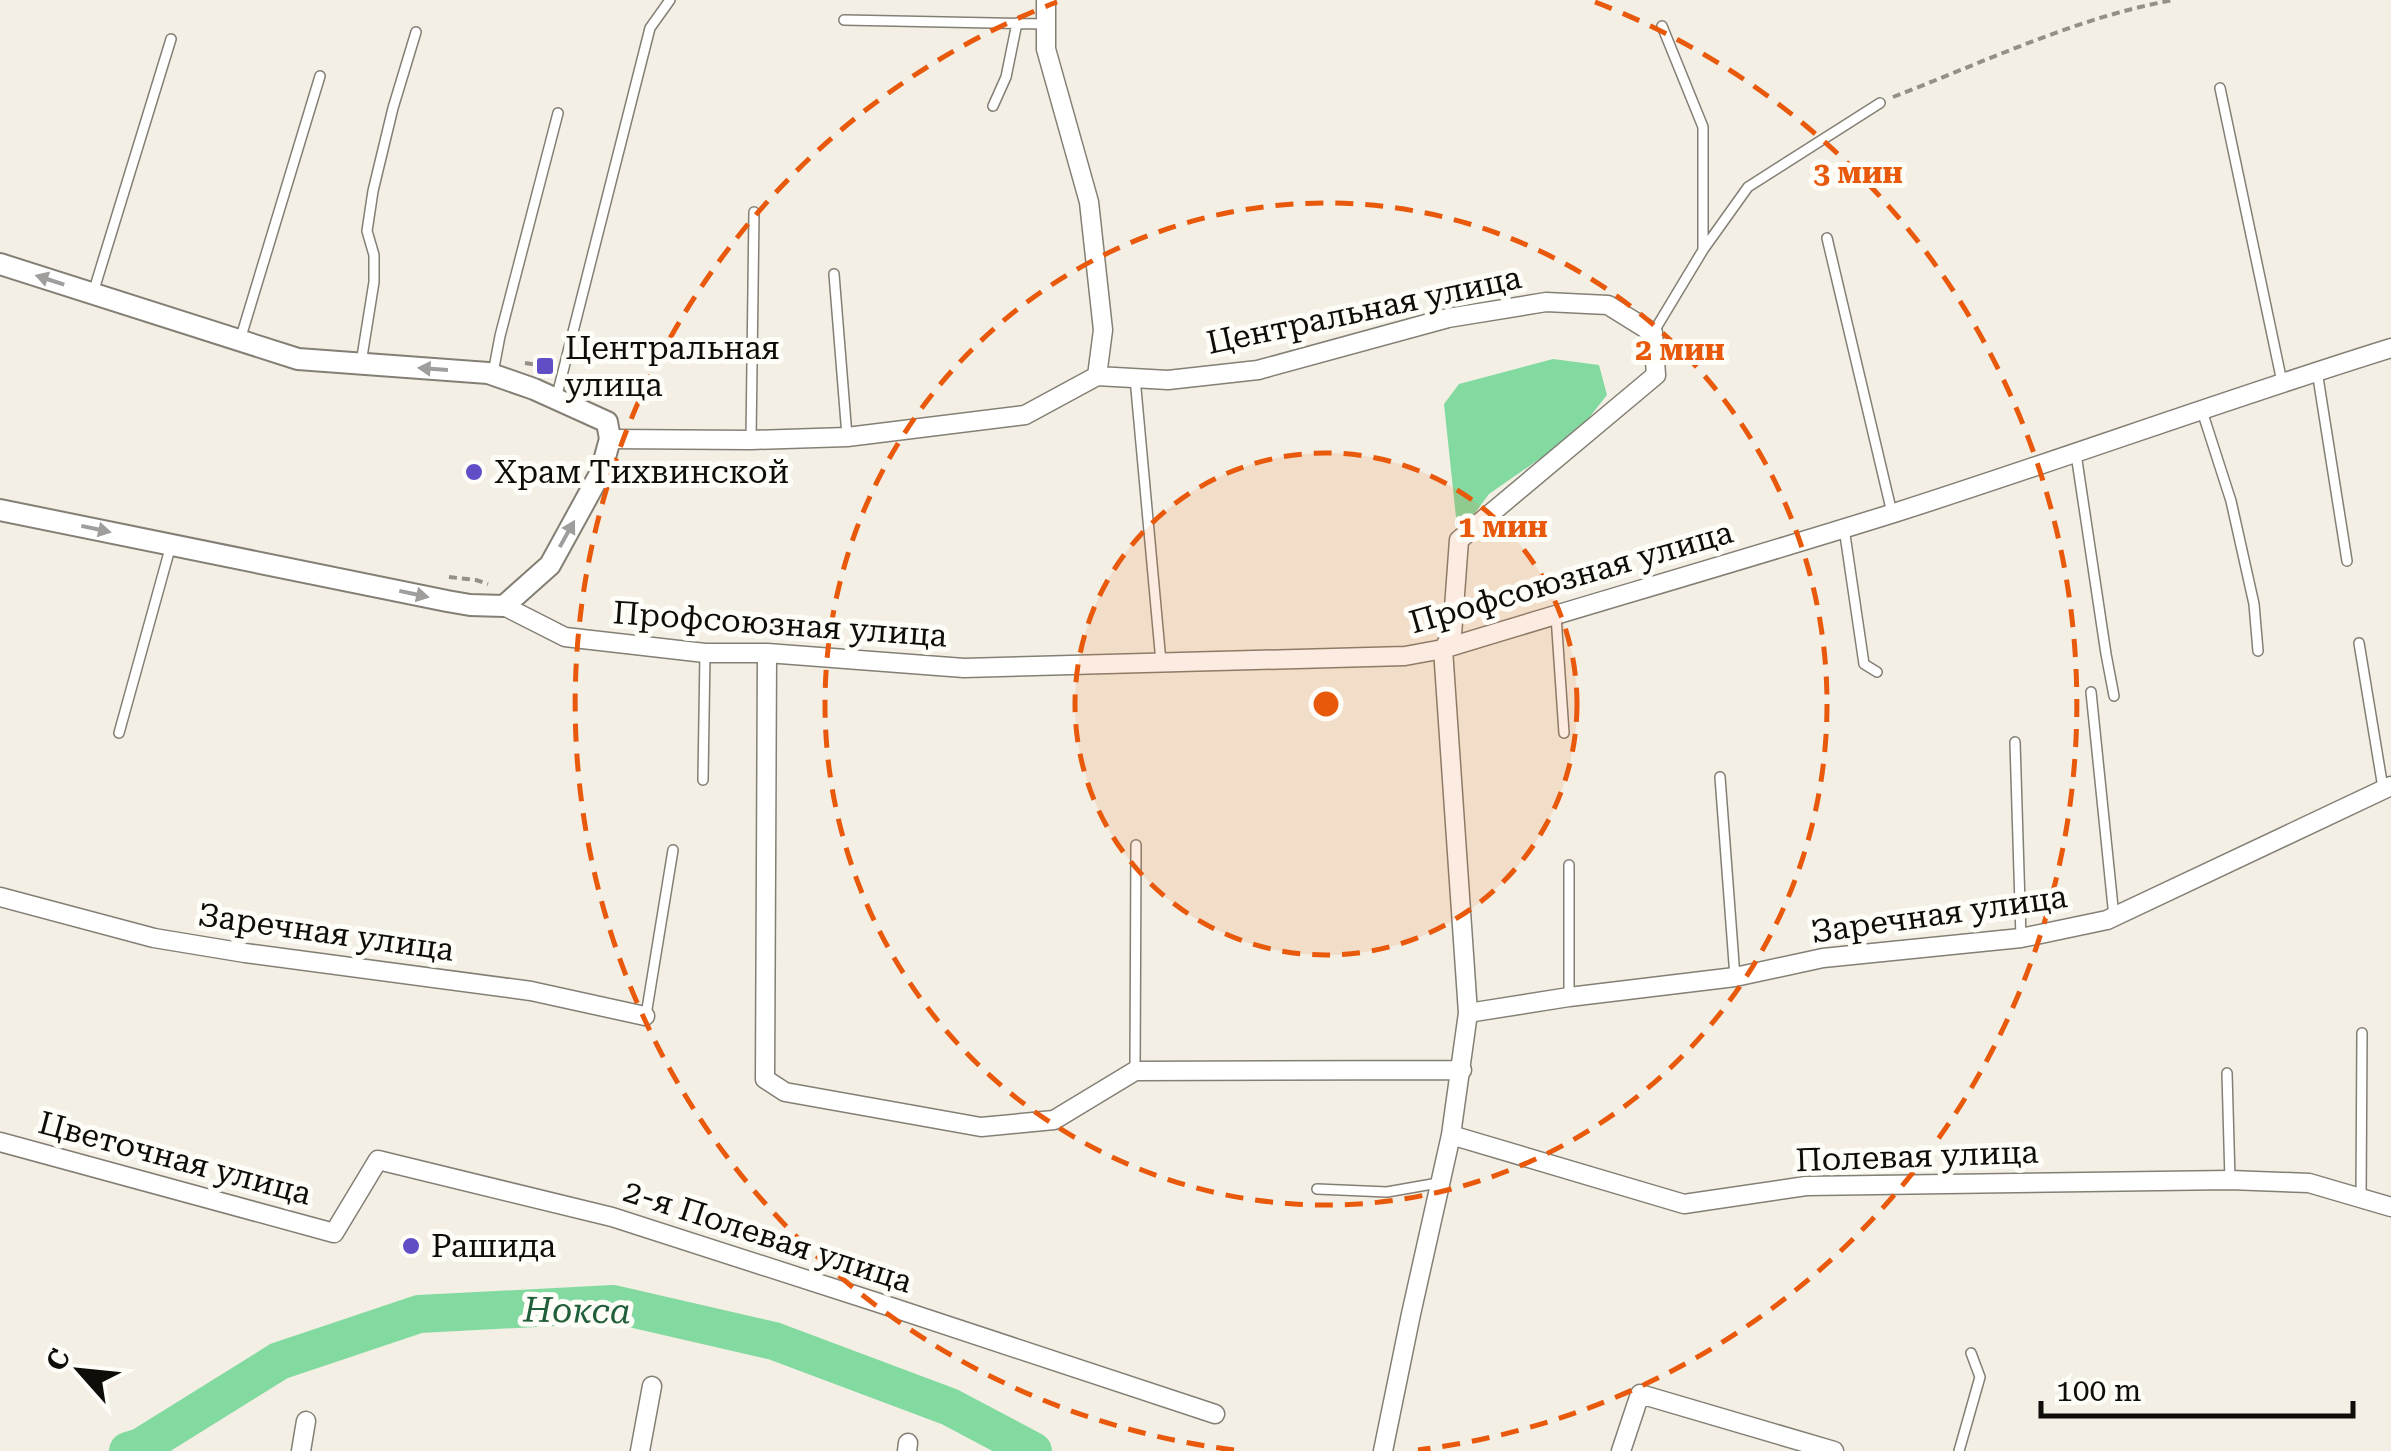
<svg xmlns="http://www.w3.org/2000/svg" width="2391" height="1451" viewBox="0 0 2391 1451" font-family="'Roboto Serif',serif">
	<style>
		.water { fill: #83daa1 }
		.lines { fill: none; stroke-linecap: round; stroke-linejoin: round }
		.river { stroke: #83daa1; stroke-width: 38 }
		.service-casing { stroke: #837f74; stroke-width: 12 }
		.minor-casing { stroke: #837f74; stroke-width: 21 }
		.tertiary-casing { stroke: #837f74; stroke-width: 24 }
		.path { stroke: #949088; stroke-width: 4; stroke-dasharray: 8 5; stroke-linecap: butt }
		.service { stroke: #fff; stroke-width: 9 }
		.minor { stroke: #fff; stroke-width: 18 }
		.tertiary { stroke: #fff; stroke-width: 20 }
		.oneway { fill: #9f9e9d }
		.ring { fill: none; stroke: #e8590c; stroke-width: 5; stroke-dasharray: 18 12 }
		.poi-dot { fill: #614ec7; stroke: #fffdf8; stroke-width: 4 }
		.labels { text-anchor: middle; dominant-baseline: central; stroke-width: 10; stroke-linejoin: round; paint-order: stroke }
		.street-label { font-size: 32px; fill: #0f0d09; stroke: #fffdf8 }
		.poi-label { font-size: 32px; fill: #0f0d09; stroke: #fffdf8; text-anchor: start }
		.water-label { font-size: 35px; font-style: italic; fill: #215f3a; stroke: #fffdf8 }
		.centre { fill: #e8590c; stroke: #fffdf8; stroke-width: 5 }
		.ring-label { font-size: 30px; text-anchor: middle; font-weight: bold; fill: #e8590c; stroke: #fffdf8; stroke-width: 10; stroke-linejoin: round; paint-order: stroke }
	</style>
	<rect width="100%" height="100%" fill="#f4efe4"/>
	<!-- water -->
	<path class="water" d="M 1553,359 L 1599,365 L 1607,395 L 1577,433 L 1489,494 L 1458,536 L 1444,404 L 1459,384 Z"/>
	<g class="lines">
		<!-- river -->
		<path class="river" d="M 128,1451 L 141,1447 L 279,1361 L 419,1314 L 613,1304 L 774,1341 L 950,1407 L 1033,1451"/>
		<!-- service casing -->
		<g class="service-casing">
			<path id="service" d="M 844,20 L 1046,24
				M 1662,26 L 1703,127 L 1703,250
				M 2220,88 L 2282,382
				M 993,106 L 1006,77 L 1017,23
				M 1827,238 L 1892,513
				M 834,274 L 847,436
				M 93,293 L 171,39
				M 1653,333 L 1703,250 L 1748,187 L 1880,103
				M 240,340 L 320,76
				M 361,363 L 374,282 L 374,255 L 367,231 L 373,191 L 393,108 L 416,32
				M 2317,371 L 2347,561
				M 493,373 L 500,336 L 558,113
				M 1135,378 L 1161,662
				M 556,399 L 650,28 L 670,0
				M 2202,411 L 2231,501 L 2254,604 L 2258,651
				M 751,440 L 754,212
				M 2076,454 L 2106,654 L 2114,696
				M 1844,528 L 1864,664 L 1877,672
				M 1556,616 L 1564,733
				M 2359,643 L 2383,788
				M 2091,692 L 2114,917
				M 119,733 L 171,545
				M 2015,742 L 2021,938
				M 1720,777 L 1735,977
				M 703,780 L 705,653
				M 1569,865 L 1569,997
				M 646,1015 L 673,850
				M 1135,1071 L 1136,845
				M 2227,1073 L 2230,1180
				M 1317,1189 L 1387,1192 L 1438,1183
				M 2361,1197 L 2362,1033
				M 1959,1451 L 1980,1377 L 1971,1353"/>
		</g>
		<!-- minor casing -->
		<g class="minor-casing">
			<path id="minor" d="M 1046,0 L 1046,49 L 1089,202 L 1103,330 L 1097,376
				M 610,439 L 751,440 L 847,437 L 1025,415 L 1097,376 L 1168,380 L 1258,370 L 1448,318 L 1546,302 L 1608,305 L 1653,333 L 1656,375 L 1459,540 L 1452,635 L 1443,649 L 1468,1013 L 1451,1135 L 1411,1314 L 1383,1451
				M 504,606 L 565,637 L 705,653 L 767,653 L 964,668 L 1405,656 L 1443,649 C 1593,603 1744,560 1894,513 C 2060,460 2224,400 2391,348
				M 767,653 L 765,1079 L 785,1092 L 981,1127 L 1054,1120 L 1135,1071 L 1462,1070
				M 0,897 L 154,938 L 245,953 L 531,991 L 645,1016
				M 1468,1013 L 1569,997 L 1735,977 L 1823,958 L 2021,938 L 2107,920 L 2391,786
				M 1451,1135 L 1684,1204 L 1806,1186 L 2230,1180 L 2309,1183 L 2391,1207
				M 0,1142 L 334,1233 L 378,1160 L 612,1217 L 879,1303 L 1215,1414
				M 301,1451 L 306,1421
				M 640,1451 L 652,1386
				M 907,1451 L 908,1443
				M 1621,1451 L 1640,1394 L 1834,1451"/>
		</g>
		<!-- tertiary casing -->
		<g class="tertiary-casing">
			<path id="tertiary" d="M 0,264 L 298,359 L 488,373 L 534,389 L 607,422 L 610,439 L 601,472 L 550,565 L 504,606 L 470,605 L 447,601 L 0,510"/>
		</g>
		<!-- path -->
		<path class="path" d="M 1893,97 C 1982,63 2080,16 2174,0
			M 525,363 L 545,366
			M 449,577 L 476,580 L 488,584"/>
		<!-- service -->
		<use href="#service" class="service"/>
		<!-- minor -->
		<use href="#minor" class="minor"/>
		<!-- tertiary -->
		<use href="#tertiary" class="tertiary"/>
	</g>
	<!-- one-way arrows -->
	<defs><path id="oneway-solid" d="M-6-.8H1V-3.2L6.5 0L1 3.2V.8H-6Z" transform="scale(2.5)"/></defs>
	<g class="oneway">
		<use href="#oneway-solid" transform="translate(50 280) rotate(-162)"/>
		<use href="#oneway-solid" transform="translate(433 369) rotate(-176)"/>
		<use href="#oneway-solid" transform="translate(96 529) rotate(12)"/>
		<use href="#oneway-solid" transform="translate(567 534) rotate(-61)"/>
		<use href="#oneway-solid" transform="translate(414 594) rotate(12)"/>
	</g>
	<!-- distance rings -->
	<circle cx="1326" cy="704" r="251" fill="#e8590c" fill-opacity=".12"/>
	<g class="ring">
		<circle cx="1326" cy="704" r="251"/>
		<circle cx="1326" cy="704" r="501"/>
		<path d="M1234 1450A752 752 0 0 1 1057 2M1595 2A752 752 0 0 1 1418 1450"/>
	</g>
	<!-- markers -->
	<g class="poi-dot">
		<rect x="535" y="356" width="20" height="20" rx="5"/>
		<circle cx="474" cy="472" r="10"/>
		<circle cx="411" cy="1246" r="10"/>
	</g>
	<g class="labels">
		<!-- street labels -->
		<g class="street-label">
			<text transform="translate(1364 310) rotate(-12)">Центральная улица</text>
			<text transform="translate(1571 577) rotate(-16)">Профсоюзная улица</text>
			<text transform="translate(780 624) rotate(4)">Профсоюзная улица</text>
			<text transform="translate(1939 914) rotate(-8)">Заречная улица</text>
			<text transform="translate(326 932) rotate(8)">Заречная улица</text>
			<text transform="translate(1917 1156) rotate(-2)">Полевая улица</text>
			<text transform="translate(175 1158) rotate(15)">Цветочная улица</text>
			<text transform="translate(768 1236) rotate(18)">2-я Полевая улица</text>
		</g>
		<!-- poi labels -->
		<g class="poi-label">
			<text x="565" y="348">Центральная<tspan x="565" dy="37">улица</tspan></text>
			<text x="494" y="472">Храм Тихвинской</text>
			<text x="431" y="1246">Рашида</text>
		</g>
		<!-- water labels -->
		<g class="water-label">
			<text transform="translate(577 1311) rotate(1)">Нокса</text>
		</g>
	</g>
	<circle cx="1326" cy="704" r="15" class="centre"/>
	<g class="ring-label">
		<text x="1858" y="183">3 мин</text>
		<text x="1680" y="360">2 мин</text>
		<text x="1503" y="537">1 мин</text>
	</g>
	<!-- north arrow -->
	<g transform="translate(80 1371) rotate(297)" stroke="#fffdf8" stroke-width="8" paint-order="stroke">
	<path d="M0-8L18 38L0 25L-18 38Z" fill="#0f0d09"/>
	<text y="-15" font-size="28" font-weight="bold" text-anchor="middle" fill="#0f0d09">С</text>
	</g>
	<!-- scale -->
	<path d="M2041 1401v15h312v-15" fill="none" stroke="#0f0d09" stroke-width="5"/>
	<text x="2056" y="1401" font-size="30" fill="#0f0d09" stroke="#fffdf8" stroke-width="8" paint-order="stroke">100 m</text>
</svg>
